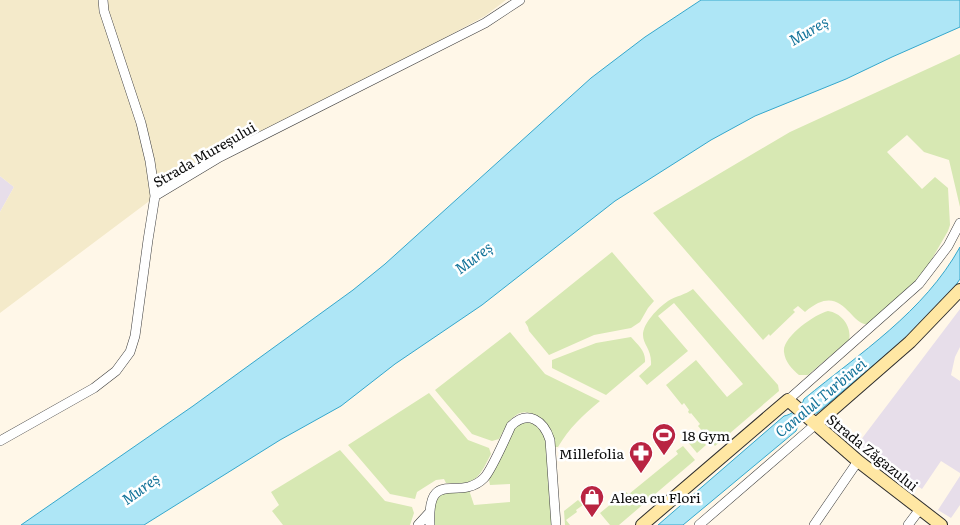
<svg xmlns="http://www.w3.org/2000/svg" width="960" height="525" viewBox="0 0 960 525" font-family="Literata,serif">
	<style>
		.industrial { fill: #e7deea }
		.farmland { fill: #f4eaca }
		.green { fill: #d7e8b3 }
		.water { fill: #aee6f6; stroke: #35a7cc }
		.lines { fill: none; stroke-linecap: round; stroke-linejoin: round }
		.street-casing { stroke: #3e3e3e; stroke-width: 10 }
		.secondary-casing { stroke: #2d2d2d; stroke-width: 14 }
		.street { stroke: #fff; stroke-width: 9 }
		.secondary { stroke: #ffe7a3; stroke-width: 12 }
		.labels { text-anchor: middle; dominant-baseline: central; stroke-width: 5; stroke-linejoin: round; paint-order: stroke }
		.street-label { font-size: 14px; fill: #0b0b0b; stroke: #fff }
		.poi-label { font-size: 14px; fill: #0b0b0b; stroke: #fff; text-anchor: start }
		.water-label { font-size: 15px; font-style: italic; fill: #16759b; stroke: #fff }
	</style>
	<rect width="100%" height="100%" fill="#fff7e8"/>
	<!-- industrial -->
	<path class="industrial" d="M 0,176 L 14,187 L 0,212 Z
		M 960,309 L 960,347 L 955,357 L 951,375 L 960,381 L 960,473 L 941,461 L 922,489 L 857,445 Z
		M 960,476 L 960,505 L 951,518 L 938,510 Z"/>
	<!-- farmland -->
	<path class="farmland" d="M 0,0 L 506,0 L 485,16 L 164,190 L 0,313 L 0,212 L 14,187 L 0,176 Z"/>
	<!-- green -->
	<path class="green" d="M 960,54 L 960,207 L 949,160 L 924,152 L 907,135 L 887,152 L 922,189 L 935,177 L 948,188 L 950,225 L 948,231 L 929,264 L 916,281 L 869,324 C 850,328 843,279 805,312 L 798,306 L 793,310 L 795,312 L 770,336 L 769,334 L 763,340 L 653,213 L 790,132 Z
		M 612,252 L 654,301 L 648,308 L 640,322 L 631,328 L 594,335 L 549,355 L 529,331 L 528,327 L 525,322 Z
		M 693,289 L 778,385 L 779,391 L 715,446 L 698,426 L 700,424 L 691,413 L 690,414 L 688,412 L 689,410 L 684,403 L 682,405 L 666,385 L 696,360 L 727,397 L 743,384 L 674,303 L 658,316 L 688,351 L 647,385 L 639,376 L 651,365 C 652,349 643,345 643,335 C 643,323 658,308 668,301 C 676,296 685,295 693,289 Z
		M 828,311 C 842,313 852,327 849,340 L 808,375 L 799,375 C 792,369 785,362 784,352 C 782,337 815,314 828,311 Z
		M 510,332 L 545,374 L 600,401 C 583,415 569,428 558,447 L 554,447 L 535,415 C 516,405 506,425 499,439 L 492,441 L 472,434 L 435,390 Z
		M 631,337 C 638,345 646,351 645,362 L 606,395 L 552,368 L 552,360 L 596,343 Z
		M 429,393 L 468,440 L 489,448 L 491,454 C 478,479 477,485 446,483 L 444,479 L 436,480 L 417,492 L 415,499 L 390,494 L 348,445 Z
		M 525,422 C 537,423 541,430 547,440 L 552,525 L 434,525 L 435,501 L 444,492 L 469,490 L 474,505 L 510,502 L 510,484 L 490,485 L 489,480 L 514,429 L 518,425 Z
		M 696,434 L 706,445 L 697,453 L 687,441 Z
		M 683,446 L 695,460 L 619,525 L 610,525 L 600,513 L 622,495 L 623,496 L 626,492 L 629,494 L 678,454 L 676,451 Z
		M 340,450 L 385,501 L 412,507 L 414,513 L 410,525 L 283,525 L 272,511 L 279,505 L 271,492 Z
		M 578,500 L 583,505 L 576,510 L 577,512 L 566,520 L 570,525 L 565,525 L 564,511 Z"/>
	<!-- water -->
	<path class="water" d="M 701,0 L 960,0 L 960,27 L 892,57 L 846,79 L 755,116 L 711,140 L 615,201 L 482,305 L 395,364 L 341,406 L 280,440 L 144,525 L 21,525 L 193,406 L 353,290 L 385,264 L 591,78 L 645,37 Z
		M 960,247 L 960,279 L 951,292 L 921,325 L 817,413 C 809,413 798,423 796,431 L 683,525 L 658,525 L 784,416 C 791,415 802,407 804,399 C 860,353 924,312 960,247 Z"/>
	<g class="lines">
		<!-- street casing -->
		<g class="street-casing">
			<path id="street" d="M 155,196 L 220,157 L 485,23 L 520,0
				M 788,400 L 919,284 L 948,246 L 960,223
				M 0,441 L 94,388 L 116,371 L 130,352 L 135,336 L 148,240 L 155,196 L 150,161 L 141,123 L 104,11 L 103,0
				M 418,525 L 429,513
				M 430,525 C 427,466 459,503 484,478 C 491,471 506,437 511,426 C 528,409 544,421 550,440 L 556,525
				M 699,525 L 816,424
				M 814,525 L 858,461
				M 908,525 L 920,509"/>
		</g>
		<!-- secondary casing -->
		<g class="secondary-casing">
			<path id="secondary" d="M 816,424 L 910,342 L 960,290
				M 642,525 L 788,400 L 858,461 L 941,525"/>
		</g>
		<!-- street -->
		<use href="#street" class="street"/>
		<!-- secondary -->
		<use href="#secondary" class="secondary"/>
	</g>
	<!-- icons -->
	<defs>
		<g id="stadium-pin" transform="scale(1.25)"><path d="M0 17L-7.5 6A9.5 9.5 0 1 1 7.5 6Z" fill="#b92442" stroke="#fff"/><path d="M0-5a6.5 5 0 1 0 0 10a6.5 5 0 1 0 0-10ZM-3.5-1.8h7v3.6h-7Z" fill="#fff"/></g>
		<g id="pharmacy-pin" transform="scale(1.25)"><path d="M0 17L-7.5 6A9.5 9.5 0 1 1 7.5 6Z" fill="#b92442" stroke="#fff"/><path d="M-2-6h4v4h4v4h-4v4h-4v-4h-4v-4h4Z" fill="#fff"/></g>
		<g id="shop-pin" transform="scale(1.25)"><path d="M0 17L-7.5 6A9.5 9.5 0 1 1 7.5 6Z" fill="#b92442" stroke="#fff"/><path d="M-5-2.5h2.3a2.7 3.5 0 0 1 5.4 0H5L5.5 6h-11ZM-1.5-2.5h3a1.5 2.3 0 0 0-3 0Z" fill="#fff"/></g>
	</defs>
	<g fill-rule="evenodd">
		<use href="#stadium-pin" x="664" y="435"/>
		<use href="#pharmacy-pin" x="641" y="453"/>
		<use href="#shop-pin" x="592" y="497"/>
	</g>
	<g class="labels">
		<!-- street labels -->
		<g class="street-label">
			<text transform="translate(204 154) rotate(-30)">Strada Mureșului</text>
			<text transform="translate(873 452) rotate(39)">Strada Zăgazului</text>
		</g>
		<!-- poi labels -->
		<g class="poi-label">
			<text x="682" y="435">18 Gym</text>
			<text x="624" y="453" text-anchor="end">Millefolia</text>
			<text x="610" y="497">Aleea cu Flori</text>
		</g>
		<!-- water labels -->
		<g class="water-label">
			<text transform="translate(808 30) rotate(-30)">Mureș</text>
			<text transform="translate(473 257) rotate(-37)">Mureș</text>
			<text transform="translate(820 397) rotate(-40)">Canalul Turbinei</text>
			<text transform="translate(140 488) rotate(-36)">Mureș</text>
		</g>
	</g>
</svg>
